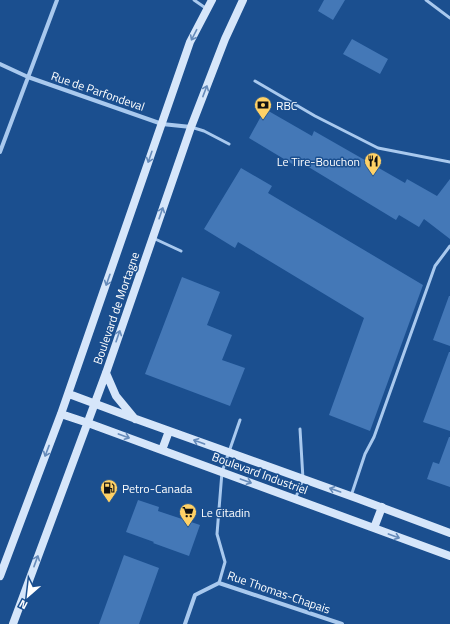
<svg xmlns="http://www.w3.org/2000/svg" width="450" height="624" viewBox="0 0 450 624" font-family="'Titillium Web',sans-serif">
	<style>
		.building { fill: #4478b7 }
		.lines { fill: none; stroke-linecap: round; stroke-linejoin: round }
		.lane { stroke: #a9c9ee; stroke-width: 3 }
		.street { stroke: #a9c9ee; stroke-width: 4 }
		.secondary { stroke: #d6e6fa; stroke-width: 8 }
		.oneway { stroke: #668bba }
		.labels { text-anchor: middle; dominant-baseline: central; stroke-width: 3; stroke-linejoin: round; paint-order: stroke }
		.street-label { font-size: 12px; fill: #fff; stroke: #1b4f8f }
		.poi-label { font-size: 12px; fill: #fff; stroke: #1b4f8f; text-anchor: start }
	</style>
	<rect width="100%" height="100%" fill="#1b4f8f"/>
	<!-- building -->
	<path class="building" d="M 324,0 L 345,0 L 333,20 L 318,11 Z
		M 352,39 L 388,59 L 380,74 L 343,54 Z
		M 265,109 L 312,136 L 314,131 L 405,183 L 407,179 L 437,196 L 450,179 L 450,239 L 424,219 L 419,227 L 399,215 L 396,220 L 297,160 L 294,165 L 249,138 Z
		M 241,168 L 272,186 L 268,193 L 423,285 L 370,431 L 329,415 L 364,318 L 238,242 L 235,248 L 204,229 Z
		M 182,277 L 220,292 L 207,325 L 232,335 L 222,360 L 245,368 L 230,406 L 145,374 Z
		M 449,296 L 450,296 L 450,346 L 433,340 Z
		M 449,352 L 450,352 L 450,431 L 423,422 Z
		M 449,437 L 450,437 L 450,487 L 427,479 L 433,462 L 439,464 Z
		M 138,500 L 159,507 L 158,511 L 200,525 L 189,556 L 153,543 L 154,542 L 126,532 Z
		M 124,555 L 159,568 L 139,624 L 99,624 Z"/>
	<g class="lines">
		<!-- lane -->
		<path class="lane" d="M 194,0 L 207,9
			M 426,0 L 450,18
			M 255,81 L 315,116 L 378,148 L 450,162
			M 191,127 L 204,131 L 229,144
			M 153,238 L 181,251
			M 351,496 L 365,454 L 374,437 L 435,266 L 450,246
			M 296,497 L 303,479 L 300,429
			M 219,583 L 225,562 L 217,534 L 222,472 L 240,420"/>
		<!-- street -->
		<path class="street" d="M 0,64 L 28,77 L 162,124 L 191,127
			M 0,152 L 57,0
			M 185,624 L 195,595 L 219,583 L 342,624"/>
		<!-- secondary -->
		<path class="secondary" d="M 106,373 L 116,396 L 135,419
			M 69,394 L 136,419 L 359,499 L 450,533
			M 61,414 L 88,423 L 450,556
			M 162,450 L 169,431
			M 374,528 L 382,507
			M 0,576 L 61,414 L 190,42 L 212,0
			M 13,624 L 106,373 L 191,127 L 225,39 L 243,0"/>
	</g>
	<!-- one-way arrows -->
	<defs><path id="oneway-shaft" d="M-6 0H5M1.5-3L5.5 0L1.5 3" fill="none" stroke-width="1.6" stroke-linecap="round" stroke-linejoin="round"/></defs>
	<g class="oneway">
		<use href="#oneway-shaft" transform="translate(194 35) rotate(117)"/>
		<use href="#oneway-shaft" transform="translate(205 91) rotate(-69)"/>
		<use href="#oneway-shaft" transform="translate(150 157) rotate(109)"/>
		<use href="#oneway-shaft" transform="translate(161 213) rotate(-71)"/>
		<use href="#oneway-shaft" transform="translate(108 280) rotate(109)"/>
		<use href="#oneway-shaft" transform="translate(118 336) rotate(-71)"/>
		<use href="#oneway-shaft" transform="translate(124 436) rotate(20)"/>
		<use href="#oneway-shaft" transform="translate(199 442) rotate(-160)"/>
		<use href="#oneway-shaft" transform="translate(47 451) rotate(111)"/>
		<use href="#oneway-shaft" transform="translate(246 481) rotate(20)"/>
		<use href="#oneway-shaft" transform="translate(335 490) rotate(-161)"/>
		<use href="#oneway-shaft" transform="translate(394 536) rotate(20)"/>
		<use href="#oneway-shaft" transform="translate(36 561) rotate(-70)"/>
	</g>
	<!-- icons -->
	<defs>
		<g id="bank-pin" transform="scale(0.9)"><path d="M0 17L-7.5 6A9.5 9.5 0 1 1 7.5 6Z" fill="#ffd166" stroke="#1b4f8f"/><path d="M-6-4H6V4H-6ZM0-2.3a2.3 2.3 0 1 0 0 4.6a2.3 2.3 0 1 0 0-4.6Z" fill="#111"/></g>
		<g id="restaurant-pin" transform="scale(0.9)"><path d="M0 17L-7.5 6A9.5 9.5 0 1 1 7.5 6Z" fill="#ffd166" stroke="#1b4f8f"/><path d="M-5-6h1v4h1v-4h1v4h1v-4h1v5L-1.5 .5V6h-2V.5L-5-1ZM5-6V6H3V1.5H1.5Q1.5-4 5-6Z" fill="#111"/></g>
		<g id="fuel-pin" transform="scale(0.9)"><path d="M0 17L-7.5 6A9.5 9.5 0 1 1 7.5 6Z" fill="#ffd166" stroke="#1b4f8f"/><path d="M-5.5-6h7V0h2V4h1.3V-2.5L3-4.5l.8-.8L6-3V5H2.5V1h-1V6h-7ZM-4.2-4.7v3.2H.2V-4.7Z" fill="#111"/></g>
		<g id="supermarket-pin" transform="scale(0.9)"><path d="M0 17L-7.5 6A9.5 9.5 0 1 1 7.5 6Z" fill="#ffd166" stroke="#1b4f8f"/><path d="M-6-5.5h2.5l.6 2H6L4.5 2H-2.5L-4.4-4H-6ZM-1.5 3.2a1.3 1.3 0 1 0 .1 0ZM3 3.2a1.3 1.3 0 1 0 .1 0Z" fill="#111"/></g>
	</defs>
	<g fill-rule="evenodd">
		<use href="#bank-pin" x="263" y="105"/>
		<use href="#restaurant-pin" x="373" y="161"/>
		<use href="#fuel-pin" x="109" y="488"/>
		<use href="#supermarket-pin" x="188" y="512"/>
	</g>
	<g class="labels">
		<!-- street labels -->
		<g class="street-label">
			<text transform="translate(98 91) rotate(19)">Rue de Parfondeval</text>
			<text transform="translate(116 308) rotate(-71)">Boulevard de Mortagne</text>
			<text transform="translate(260 473) rotate(20)">Boulevard Industriel</text>
			<text transform="translate(279 592) rotate(19)">Rue Thomas-Chapais</text>
		</g>
		<!-- poi labels -->
		<g class="poi-label">
			<text x="276" y="105">RBC</text>
			<text x="360" y="161" text-anchor="end">Le Tire-Bouchon</text>
			<text x="122" y="488">Petro-Canada</text>
			<text x="201" y="512">Le Citadin</text>
		</g>
	</g>
	<!-- north arrow -->
	<g transform="translate(28 596) rotate(208)" stroke="#1b4f8f" stroke-width="3" paint-order="stroke">
	<path d="M0-3L7 15L0 10L-7 15Z" fill="#ffffff"/>
	<text y="-6" font-size="11" font-weight="bold" text-anchor="middle" fill="#ffffff">N</text>
	</g>
</svg>
